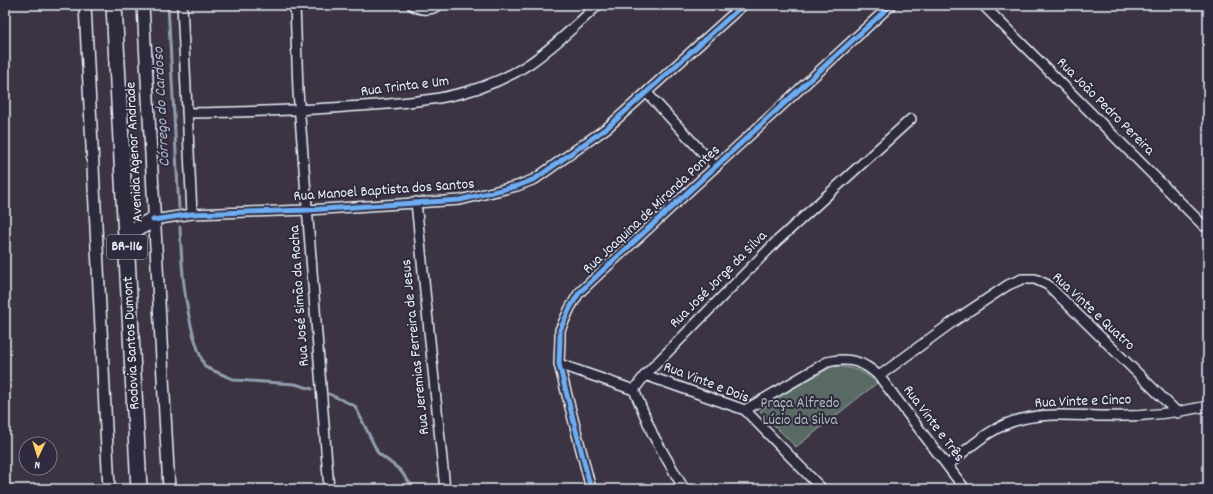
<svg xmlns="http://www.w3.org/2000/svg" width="1213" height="494" viewBox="0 0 1213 494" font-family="Dekko,sans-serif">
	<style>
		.green { fill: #586a63; stroke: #a0aeae }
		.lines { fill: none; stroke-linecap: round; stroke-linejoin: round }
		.stream { stroke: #909eb0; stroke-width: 3 }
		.minor-casing { stroke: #e8f1f8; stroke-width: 12 }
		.tertiary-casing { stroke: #e8f1f8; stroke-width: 14 }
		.trunk-casing { stroke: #e8f1f8; stroke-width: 18 }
		.minor { stroke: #2f2a3d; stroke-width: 9 }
		.tertiary { stroke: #2f2a3d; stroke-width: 11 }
		.trunk { stroke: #2f2a3d; stroke-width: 15 }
		.cycleway-casing { stroke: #2f2a3d; stroke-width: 8 }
		.cycleway { stroke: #6dadf4; stroke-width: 5 }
		.labels { text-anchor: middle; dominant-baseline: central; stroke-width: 4; stroke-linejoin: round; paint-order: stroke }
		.shield { fill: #2f2a3d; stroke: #b0b5c0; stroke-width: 1 }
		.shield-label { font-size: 14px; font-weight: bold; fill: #e8f1f8 }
		.street-label { font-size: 15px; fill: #e8f1f8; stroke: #2f2a3d }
		.park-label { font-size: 15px; fill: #aebbbc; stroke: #2f2a3d }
		.water-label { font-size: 16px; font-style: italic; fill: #adbac8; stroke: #2f2a3d }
	</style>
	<rect width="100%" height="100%" fill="#3c3443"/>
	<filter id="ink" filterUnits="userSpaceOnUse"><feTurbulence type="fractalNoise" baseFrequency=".025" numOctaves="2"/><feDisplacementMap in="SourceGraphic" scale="8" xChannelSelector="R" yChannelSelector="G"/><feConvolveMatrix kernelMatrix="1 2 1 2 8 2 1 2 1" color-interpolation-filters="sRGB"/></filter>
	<g filter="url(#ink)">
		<!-- green -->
		<path class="green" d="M 833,366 C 852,367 863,370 877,383 L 796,447 L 760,411 L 780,396 Z"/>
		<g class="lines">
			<!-- stream -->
			<path class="stream" d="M 168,5 L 179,208
				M 180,227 C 182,275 185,323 205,367 L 235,380 L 295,384 L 312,389
				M 329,394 L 355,406 L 378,453 L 400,470 L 414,489"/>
			<!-- minor casing -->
			<g class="minor-casing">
				<path id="minor" d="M 182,5 L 192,214
					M 295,5 L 298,91 L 329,489
					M 412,5 C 422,11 430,11 439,5
					M 983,5 L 1204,226 L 1208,222
					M 647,93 L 716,167
					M 187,113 C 240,112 293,111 345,107 C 409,103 473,101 529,64 C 554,47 576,25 598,5
					M 416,202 L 445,489
					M 153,220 L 192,214 L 308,210 L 460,200 L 517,186 L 535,179 L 608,127 L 743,5
					M 559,364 L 634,390
					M 645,375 L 745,410 L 822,489
					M 879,376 L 954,321 L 1008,285 L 1022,279 L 1035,279 L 1048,285 L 1178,413
					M 745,410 L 827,362 C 849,357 863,361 879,376 L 965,489
					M 948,465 C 970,447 993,425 1022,419 C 1050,412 1080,416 1108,416 C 1141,417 1175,413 1208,406
					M 591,489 L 559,364 L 560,339 L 560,330 L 570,308 L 579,293 L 600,273 L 891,5
					M 684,489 L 653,435 L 634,390 L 645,375 L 776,242 L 911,119"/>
			</g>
			<!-- tertiary casing -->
			<g class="tertiary-casing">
				<path id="tertiary" d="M 85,5 L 109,489
					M 143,5 L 169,489"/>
			</g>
			<!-- trunk casing -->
			<g class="trunk-casing">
				<path id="trunk" d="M 114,5 L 139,489
					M 126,234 L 153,220"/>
			</g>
			<!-- minor -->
			<use href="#minor" class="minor"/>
			<!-- tertiary -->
			<use href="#tertiary" class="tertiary"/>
			<!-- trunk -->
			<use href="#trunk" class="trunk"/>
			<!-- cycleway casing -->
			<g class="cycleway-casing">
				<path id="cycleway" d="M 153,220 L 192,214 L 308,210 L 460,200 L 517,186 L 535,179 L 608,127 L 743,5
					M 591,489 L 559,364 L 560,339 L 560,330 L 570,308 L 579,293 L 600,273 L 891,5"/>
			</g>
			<!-- cycleway -->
			<use href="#cycleway" class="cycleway"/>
		</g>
	</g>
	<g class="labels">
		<!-- shield labels -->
		<rect class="shield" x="107" y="235" width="40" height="24" rx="3"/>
		<g class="shield-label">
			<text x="127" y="247">BR-116</text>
		</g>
		<!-- street labels -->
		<g class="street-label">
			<text transform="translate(405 87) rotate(-7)">Rua Trinta e Um</text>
			<text transform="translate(1105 107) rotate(45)">Rua João Pedro Pereira</text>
			<text transform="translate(135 152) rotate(-93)">Avenida Agenor Andrade</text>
			<text transform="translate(384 191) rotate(-4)">Rua Manoel Baptista dos Santos</text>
			<text transform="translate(652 210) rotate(-43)">Rua Joaquina de Miranda Pontes</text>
			<text transform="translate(719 280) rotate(-45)">Rua José Jorge da Silva</text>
			<text transform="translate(300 296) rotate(-94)">Rua José Simão da Rocha</text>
			<text transform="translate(1093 312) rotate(43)">Rua Vinte e Quatro</text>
			<text transform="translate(132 343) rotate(-93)">Rodovia Santos Dumont</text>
			<text transform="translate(416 347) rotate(-96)">Rua Jeremias Ferreira de Jesus</text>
			<text transform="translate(706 383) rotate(21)">Rua Vinte e Dois</text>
			<text transform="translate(1083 402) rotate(-2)">Rua Vinte e Cinco</text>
			<text transform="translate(933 424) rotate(53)">Rua Vinte e Três</text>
		</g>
		<!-- park labels -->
		<g class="park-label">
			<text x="800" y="404">Praça Alfredo<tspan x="800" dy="17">Lúcio da Silva</tspan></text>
		</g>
		<!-- water labels -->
		<g class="water-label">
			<text transform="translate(162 107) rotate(-93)">Córrego do Cardoso</text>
		</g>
	</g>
	<!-- margin -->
	<rect width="1213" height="494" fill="none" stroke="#2f2a3d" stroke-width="20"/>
	<rect x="10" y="10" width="1193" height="474" fill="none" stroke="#e8f1f8" stroke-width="1.5" filter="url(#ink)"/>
	<!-- north arrow -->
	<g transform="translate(38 456) rotate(184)"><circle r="19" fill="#2f2a3d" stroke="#797a88"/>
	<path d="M0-3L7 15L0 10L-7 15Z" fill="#ffd166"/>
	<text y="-6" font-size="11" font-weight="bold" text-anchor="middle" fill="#e8f1f8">N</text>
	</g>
</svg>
